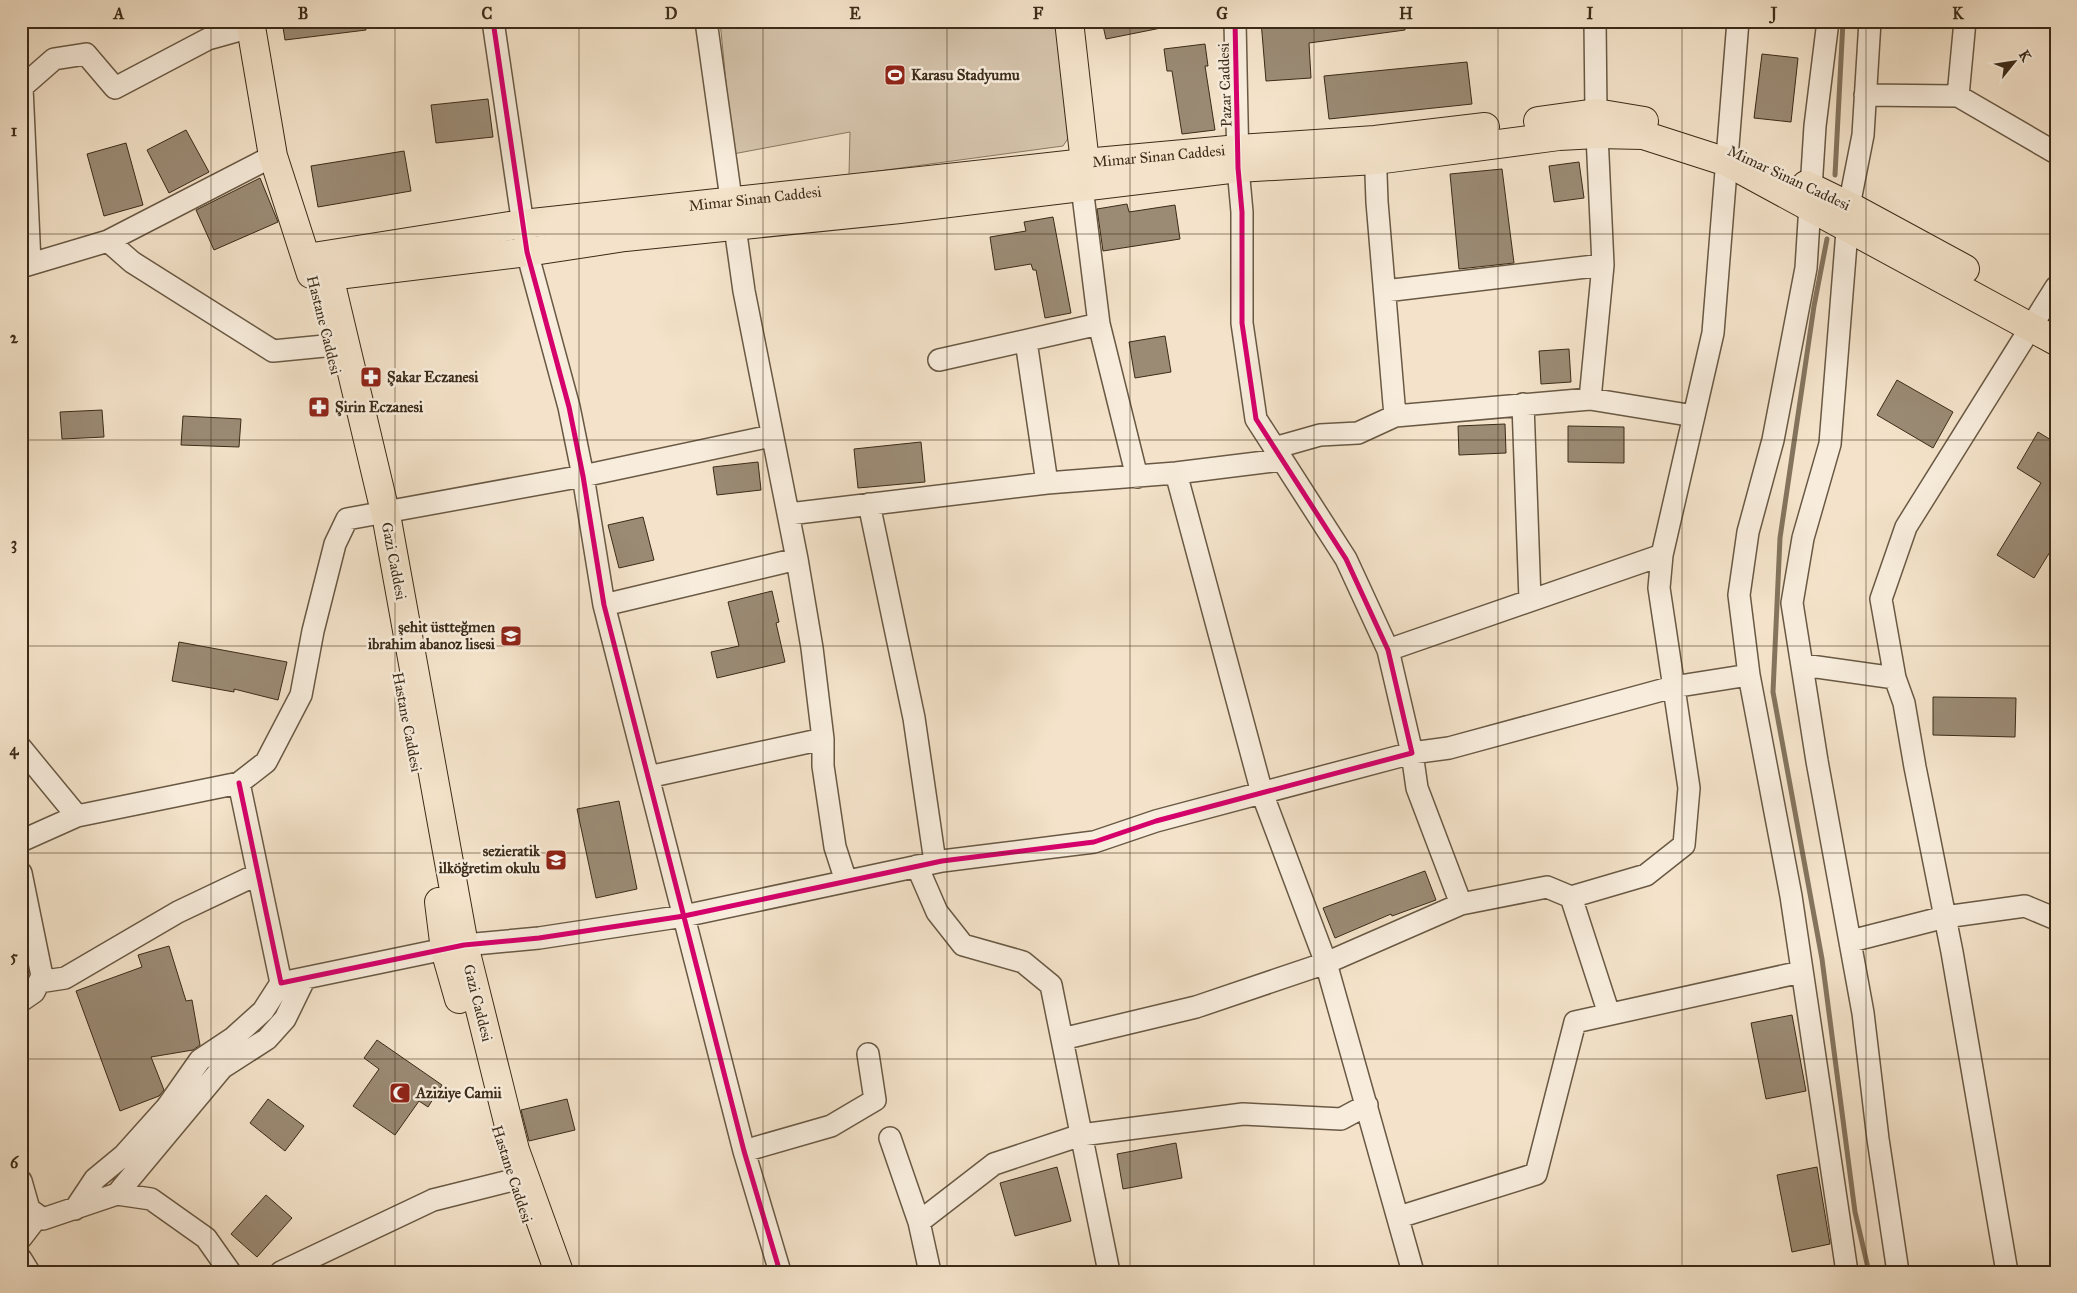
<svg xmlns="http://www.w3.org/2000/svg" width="2077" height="1293" viewBox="0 0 2077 1293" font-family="'IM FELL Great Primer',serif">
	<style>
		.green { fill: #d5c4ac; stroke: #887862 }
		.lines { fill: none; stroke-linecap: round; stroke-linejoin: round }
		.stream { stroke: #84745e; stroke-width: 5 }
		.building { fill: #9b8b75; stroke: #3b2b18 }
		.minor-casing { stroke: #695944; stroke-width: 24 }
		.major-casing { stroke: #3b2b18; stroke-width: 30 }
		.minor { stroke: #f8eddd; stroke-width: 21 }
		.major { stroke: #f4e3ca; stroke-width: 28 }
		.cycleway-casing { stroke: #f8eddd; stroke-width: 8 }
		.cycleway { stroke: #d6006c; stroke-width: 5 }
		.grid { fill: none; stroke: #3b2b18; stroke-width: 1; stroke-opacity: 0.55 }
		.labels { text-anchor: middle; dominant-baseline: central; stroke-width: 5; stroke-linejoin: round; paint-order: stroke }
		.poi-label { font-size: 15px; font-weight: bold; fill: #3b2b18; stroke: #f8eddd; text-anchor: start }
		.street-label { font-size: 15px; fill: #3b2b18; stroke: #f8eddd }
		.neatline { fill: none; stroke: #3b2b18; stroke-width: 2 }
		.grid-label { font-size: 16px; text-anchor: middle; font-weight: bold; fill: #3b2b18 }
	</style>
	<rect width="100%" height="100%" fill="#f4e3ca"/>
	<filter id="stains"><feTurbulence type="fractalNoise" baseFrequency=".004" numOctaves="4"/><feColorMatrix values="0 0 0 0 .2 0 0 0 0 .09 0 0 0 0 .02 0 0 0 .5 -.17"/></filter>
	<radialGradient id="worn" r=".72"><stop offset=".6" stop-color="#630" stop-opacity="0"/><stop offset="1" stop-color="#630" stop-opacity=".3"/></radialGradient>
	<!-- green -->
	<path class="green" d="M 720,21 L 1056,21 L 1075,128 L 1063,146 L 849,175 L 850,132 L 733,154 Z"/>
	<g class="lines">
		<!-- stream -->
		<path class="stream" d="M 1835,175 L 1843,21
			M 1827,239 L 1814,306 L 1780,538 L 1773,692 L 1822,959 L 1855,1212 L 1869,1272"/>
	</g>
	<!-- building -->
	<path class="building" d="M 282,21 L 365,21 L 366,30 L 285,40 Z
		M 1102,21 L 1161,21 L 1161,28 L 1106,39 Z
		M 1261,21 L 1405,21 L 1405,30 L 1309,43 L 1311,78 L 1266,81 Z
		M 1205,44 L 1208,66 L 1205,66 L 1215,130 L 1182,134 L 1172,71 L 1167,71 L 1164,49 Z
		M 1762,54 L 1798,58 L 1791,122 L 1754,118 Z
		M 1467,62 L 1472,104 L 1329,119 L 1324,76 Z
		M 488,99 L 493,137 L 436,143 L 431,105 Z
		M 186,130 L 209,172 L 169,193 L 147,150 Z
		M 126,143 L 143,205 L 104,216 L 87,154 Z
		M 404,151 L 411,191 L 318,207 L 311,166 Z
		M 1579,162 L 1584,198 L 1554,202 L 1549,166 Z
		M 1502,169 L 1514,263 L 1459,269 L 1450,174 Z
		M 260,178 L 278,222 L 214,250 L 196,210 Z
		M 1127,204 L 1129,212 L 1175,205 L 1180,239 L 1103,251 L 1097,209 Z
		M 1053,217 L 1071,313 L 1045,318 L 1036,270 L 1033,270 L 1031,264 L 995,270 L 990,237 L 1026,231 L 1024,222 Z
		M 1165,336 L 1171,372 L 1135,378 L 1129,342 Z
		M 1569,349 L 1571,382 L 1541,384 L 1539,351 Z
		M 1897,380 L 1953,412 L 1933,448 L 1877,415 Z
		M 102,410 L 104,437 L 62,439 L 60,412 Z
		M 183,416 L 241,419 L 239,447 L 181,445 Z
		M 1505,424 L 1506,453 L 1459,455 L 1458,426 Z
		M 1568,426 L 1624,427 L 1624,463 L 1568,462 Z
		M 2038,432 L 2056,443 L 2056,542 L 2034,578 L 1997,555 L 2041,483 L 2017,468 Z
		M 921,442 L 925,482 L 858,488 L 854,449 Z
		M 758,462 L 761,490 L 717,495 L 713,467 Z
		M 643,517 L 654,560 L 619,568 L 608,525 Z
		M 772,591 L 779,622 L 776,623 L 785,662 L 717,678 L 711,652 L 739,646 L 728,602 Z
		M 179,642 L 287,662 L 278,700 L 234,689 L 234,692 L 172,681 Z
		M 1933,697 L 2016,698 L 2015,737 L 1933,735 Z
		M 619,801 L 637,889 L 596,898 L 577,809 Z
		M 1425,871 L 1436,900 L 1392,916 L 1391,914 L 1335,938 L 1323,908 Z
		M 169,946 L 186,1001 L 192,1000 L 200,1045 L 193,1050 L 151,1057 L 164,1090 L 159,1096 L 120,1111 L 76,991 L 142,967 L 138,955 Z
		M 1792,1015 L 1806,1091 L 1766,1099 L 1751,1023 Z
		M 377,1040 L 442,1085 L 428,1107 L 419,1101 L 395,1135 L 353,1106 L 379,1069 L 364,1058 Z
		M 268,1099 L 304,1126 L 285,1151 L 250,1123 Z
		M 567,1099 L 575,1130 L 529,1141 L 521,1110 Z
		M 1176,1143 L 1182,1178 L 1123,1189 L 1117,1154 Z
		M 1057,1167 L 1071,1221 L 1015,1236 L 1000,1183 Z
		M 1817,1167 L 1830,1244 L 1792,1252 L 1777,1175 Z
		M 266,1195 L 292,1218 L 257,1257 L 231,1234 Z"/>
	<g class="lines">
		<!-- minor casing -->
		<g class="minor-casing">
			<path id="minor" d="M 493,21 L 527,252 L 569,407 L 583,476 L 604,605 L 744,1151 L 780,1272
				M 706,21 L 744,291 L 797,559 L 812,648 L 823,739 L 823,766 L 835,847 L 846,881
				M 1828,21 L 1815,126 L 1806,268 L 1773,440 L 1748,532 L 1739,595 L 1749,675 L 1791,896 L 1847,1272
				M 1870,21 L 1863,135 L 1849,206 L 1830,444 L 1803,538 L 1792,603 L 1817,761 L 1863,1013 L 1878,1139 L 1898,1272
				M 1865,95 L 1958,96 L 2056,153
				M 1958,96 L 1965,21
				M 1082,187 L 1099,324 L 1137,477
				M 108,241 L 132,262 L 273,351 L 345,344
				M 30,263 L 22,87 L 54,59 L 86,54 L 115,88 L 208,39 L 251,27
				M 21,267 L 108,241 L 273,156
				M 1385,291 L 1603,265
				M 1026,341 L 1047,483
				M 939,360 L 1099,324
				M 1590,399 L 1603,265 L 1596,113 L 1595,21
				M 1523,404 L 1530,600
				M 1395,416 L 1590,399 L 1694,416
				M 1274,448 L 1320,435 L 1358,433 L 1395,416 L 1377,202 L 1375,146
				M 1176,473 L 1262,793 L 1326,963 L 1413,1272
				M 869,504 L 914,718 L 935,862
				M 789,514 L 1047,483 L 1176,473 L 1281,460
				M 604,605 L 797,559
				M 1388,650 L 1662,555
				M 1803,665 L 1895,678
				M 21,748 L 77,816 L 239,783 L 266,762 L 301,695 L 313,631 L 335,544 L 347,519 L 583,476 L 771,436
				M 648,777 L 823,739
				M 239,783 L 281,983 L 464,945 L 539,938 L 684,916 L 942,861 L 1094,842 L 1156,821 L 1412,753 L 1388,650 L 1346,559 L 1256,419 L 1242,323 L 1242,212 L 1238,168 L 1235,21
				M 21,841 L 77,816
				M 917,866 L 937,912 L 963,945 L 1023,962 L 1051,985 L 1109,1272
				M 21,873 L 42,976 L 34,992 L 21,1001
				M 1571,897 L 1646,875 L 1684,845 L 1689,788 L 1659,588 L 1662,555 L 1713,333 L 1738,21
				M 1851,941 L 1945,917 L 2025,906 L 2056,919
				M 39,982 L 65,978 L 178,912 L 258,874
				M 1609,1014 L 1571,897 L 1547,887 L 1461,904 L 1417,788 L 1412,753 L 1449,748 L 1673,687 L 1749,675
				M 1062,1039 L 1196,1007 L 1326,963 L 1461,904
				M 890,1138 L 919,1222 L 930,1272
				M 744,1151 L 831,1126 L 875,1100 L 868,1054
				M 21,1181 L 29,1209 L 43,1219 L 117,1194 L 151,1199 L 206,1238 L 230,1272
				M 117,1194 L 222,1068 L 267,1039 L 285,1019 L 305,978
				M 75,1209 L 95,1179 L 124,1155 L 167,1107 L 200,1060 L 233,1038 L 263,1011 L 281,983
				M 1399,1217 L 1536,1174 L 1575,1022 L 1801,972
				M 919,1222 L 994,1164 L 1081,1135 L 1243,1114 L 1341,1119 L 1367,1105
				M 21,1238 L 38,1216
				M 21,1259 L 29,1272
				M 281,1272 L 433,1200 L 513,1180
				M 2007,1272 L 1952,952 L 1915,767 L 1904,703 L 1895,678 L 1881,599 L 1906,527 L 2056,287"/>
		</g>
		<!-- major casing -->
		<g class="major-casing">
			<g id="major">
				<path d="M 250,21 L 273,156 L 311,274"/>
				<path d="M 1069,21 L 1085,163 L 1083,181"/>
				<path d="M 1538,121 L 1596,113 L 1644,121"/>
				<path d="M 1806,185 L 1849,206 L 1965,269"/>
				<path id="s1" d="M 307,258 L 523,224 L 1085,163 L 1239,149 L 1375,140 L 1485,127"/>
				<path d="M 439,902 L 445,950 L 459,999"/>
				<path d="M 559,1272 L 515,1150 L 464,945 L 387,520 L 329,276 L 527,252 L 625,237 L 900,209 L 1238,168 L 1376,160 L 1559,136 L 1597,134 L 1643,135 L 1727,162 L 2056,341"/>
			</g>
		</g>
		<!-- minor -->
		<use href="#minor" class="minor"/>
		<!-- major -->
		<use href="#major" class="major"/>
		<!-- cycleway casing -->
		<g class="cycleway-casing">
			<path id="cycleway" d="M 493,21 L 527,252 L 569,407 L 583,476 L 604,605 L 744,1151 L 780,1272
				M 239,783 L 281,983 L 464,945 L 539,938 L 684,916 L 942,861 L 1094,842 L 1156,821 L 1412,753 L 1388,650 L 1346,559 L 1256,419 L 1242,323 L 1242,212 L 1238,168 L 1235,21"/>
		</g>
		<!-- cycleway -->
		<use href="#cycleway" class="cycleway"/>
	</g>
	<!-- grid -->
	<path class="grid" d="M 211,21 L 211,1272M 395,21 L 395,1272M 579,21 L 579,1272M 763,21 L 763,1272M 947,21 L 947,1272M 1130,21 L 1130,1272M 1314,21 L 1314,1272M 1498,21 L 1498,1272M 1682,21 L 1682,1272M 1866,21 L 1866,1272M 21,234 L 2056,234M 21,440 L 2056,440M 21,646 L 2056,646M 21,853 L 2056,853M 21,1059 L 2056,1059"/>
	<!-- icons -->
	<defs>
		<g id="stadium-square" transform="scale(1.125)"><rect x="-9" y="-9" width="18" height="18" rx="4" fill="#8f2418" stroke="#f8eddd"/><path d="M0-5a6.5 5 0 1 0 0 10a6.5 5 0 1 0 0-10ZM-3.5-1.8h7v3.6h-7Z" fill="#fff"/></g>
		<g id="pharmacy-square" transform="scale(1.125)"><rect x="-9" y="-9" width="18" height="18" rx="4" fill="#8f2418" stroke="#f8eddd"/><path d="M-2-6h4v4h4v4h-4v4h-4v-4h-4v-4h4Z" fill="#fff"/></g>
		<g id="school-square" transform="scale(1.125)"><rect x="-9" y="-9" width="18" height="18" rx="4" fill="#8f2418" stroke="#f8eddd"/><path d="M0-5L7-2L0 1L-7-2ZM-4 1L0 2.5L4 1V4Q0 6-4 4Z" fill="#fff"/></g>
		<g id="mosque-square" transform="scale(1.125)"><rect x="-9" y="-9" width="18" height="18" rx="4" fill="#8f2418" stroke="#f8eddd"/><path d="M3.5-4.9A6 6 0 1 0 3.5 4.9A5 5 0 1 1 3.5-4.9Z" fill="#fff"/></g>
	</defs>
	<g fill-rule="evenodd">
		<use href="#stadium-square" x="895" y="75"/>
		<use href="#pharmacy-square" x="371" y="377"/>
		<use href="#pharmacy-square" x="319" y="407"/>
		<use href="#school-square" x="511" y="636"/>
		<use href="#school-square" x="556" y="860"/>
		<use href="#mosque-square" x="400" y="1093"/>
	</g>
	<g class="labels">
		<!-- poi labels -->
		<g class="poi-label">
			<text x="911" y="75">Karasu Stadyumu</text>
			<text x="387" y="377">Şakar Eczanesi</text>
			<text x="335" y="407">Şirin Eczanesi</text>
			<text x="495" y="627" text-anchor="end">şehit üstteğmen<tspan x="495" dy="17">ibrahim abanoz lisesi</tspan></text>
			<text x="540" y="851" text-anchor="end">sezieratik<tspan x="540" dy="17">ilköğretim okulu</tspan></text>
			<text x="416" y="1093">Aziziye Camii</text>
		</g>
		<!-- street labels -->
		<g class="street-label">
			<text transform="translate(1225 85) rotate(-92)">Pazar Caddesi</text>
			<text stroke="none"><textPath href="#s1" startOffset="858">Mimar Sinan Caddesi</textPath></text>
			<text transform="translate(1789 178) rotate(25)">Mimar Sinan Caddesi</text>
			<text stroke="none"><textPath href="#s1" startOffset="452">Mimar Sinan Caddesi</textPath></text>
			<text transform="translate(324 325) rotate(76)">Hastane Caddesi</text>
			<text transform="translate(394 561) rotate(79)">Gazi Caddesi</text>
			<text transform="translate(407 722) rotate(79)">Hastane Caddesi</text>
			<text transform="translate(478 1003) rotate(76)">Gazi Caddesi</text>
			<text transform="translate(512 1174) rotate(72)">Hastane Caddesi</text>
		</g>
	</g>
	<!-- margin -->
	<rect width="2077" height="1293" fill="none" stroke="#f4e3ca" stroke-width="55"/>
	<!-- north arrow -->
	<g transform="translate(2014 62) rotate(60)" stroke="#f8eddd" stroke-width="4" paint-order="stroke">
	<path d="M0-4L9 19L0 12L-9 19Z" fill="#3b2b18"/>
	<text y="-8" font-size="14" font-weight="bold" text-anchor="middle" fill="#3b2b18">K</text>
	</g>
	<rect x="28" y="28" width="2022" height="1238" class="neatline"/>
	<g class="grid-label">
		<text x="119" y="19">A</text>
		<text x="303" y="19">B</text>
		<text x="487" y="19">C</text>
		<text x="671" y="19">D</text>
		<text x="855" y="19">E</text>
		<text x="1038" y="19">F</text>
		<text x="1222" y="19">G</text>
		<text x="1406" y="19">H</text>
		<text x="1590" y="19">I</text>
		<text x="1774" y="19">J</text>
		<text x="1958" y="19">K</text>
		<text x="14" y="136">1</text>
		<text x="14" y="343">2</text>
		<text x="14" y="549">3</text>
		<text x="14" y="755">4</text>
		<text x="14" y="962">5</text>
		<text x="14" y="1168">6</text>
	</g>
	<rect width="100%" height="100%" filter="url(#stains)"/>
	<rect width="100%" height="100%" fill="url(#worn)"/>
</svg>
